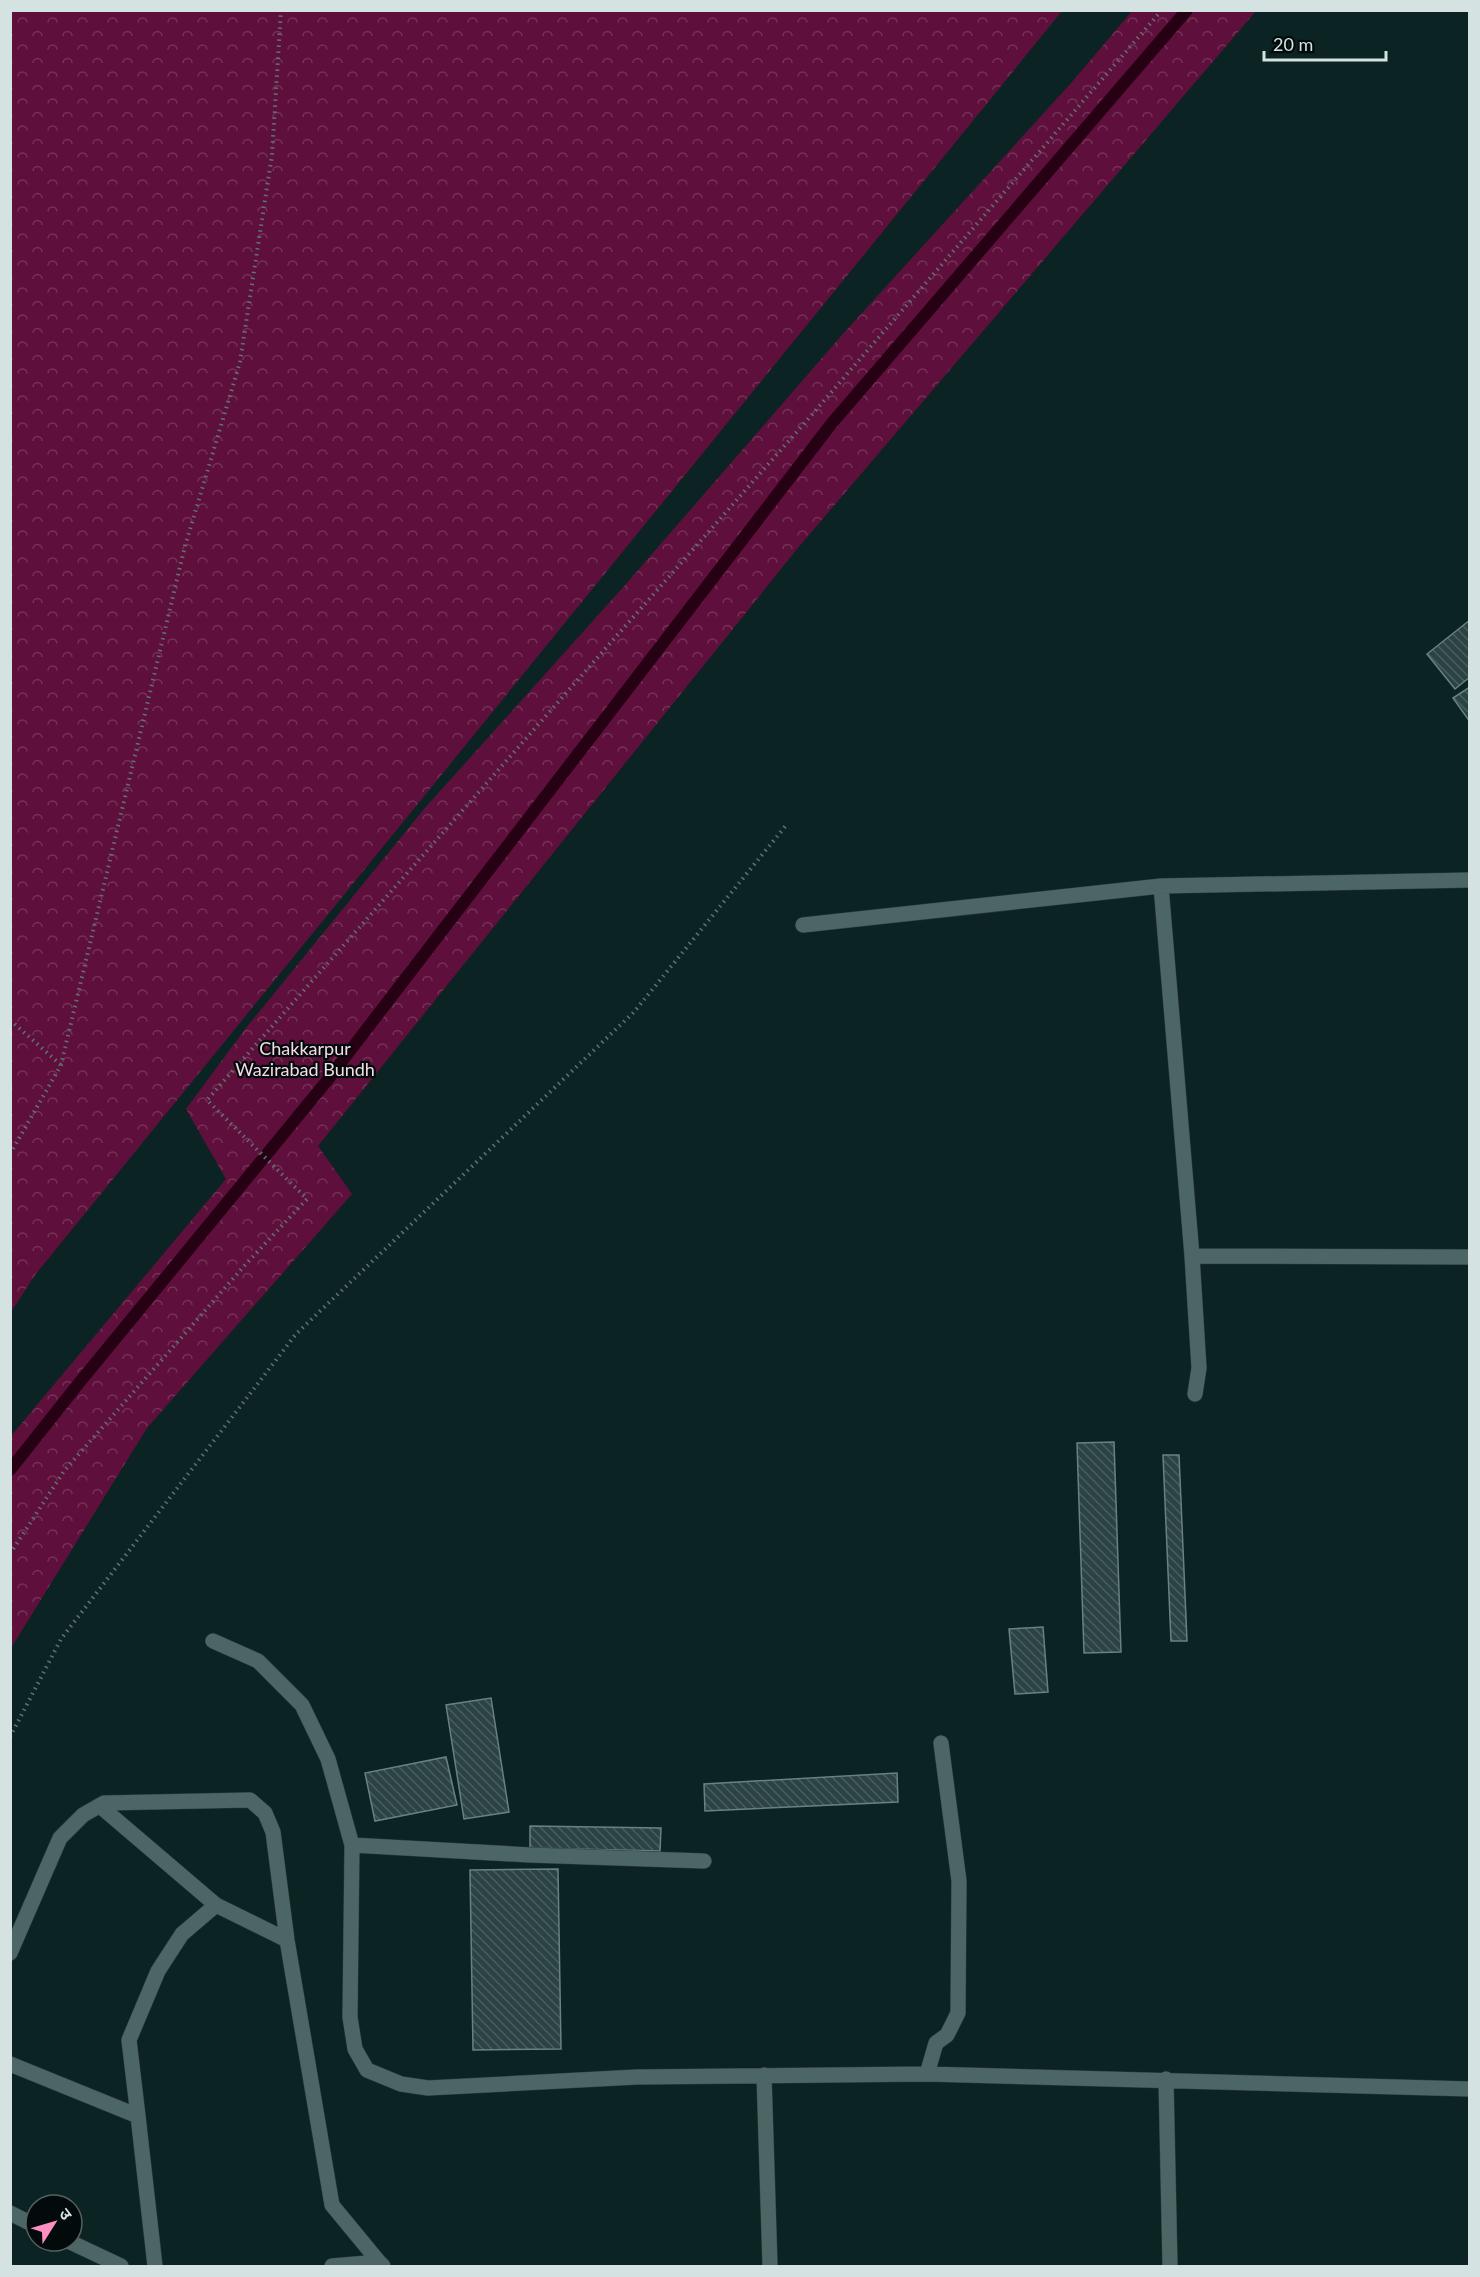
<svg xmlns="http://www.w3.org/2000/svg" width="1480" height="2277" viewBox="0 0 1480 2277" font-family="Lato,'Noto Sans Devanagari',sans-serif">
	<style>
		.park { fill: url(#park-crowns) }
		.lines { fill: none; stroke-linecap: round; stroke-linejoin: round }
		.stream { stroke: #260013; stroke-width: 12 }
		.building { fill: url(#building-back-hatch); stroke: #688282; stroke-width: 1.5 }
		.minor-casing { stroke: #2f3b3c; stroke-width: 16 }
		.path { stroke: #607373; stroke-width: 4; stroke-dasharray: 1.5 4.5; stroke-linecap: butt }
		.minor { stroke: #4c6565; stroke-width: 15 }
		.labels { text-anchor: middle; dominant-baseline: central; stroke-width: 4.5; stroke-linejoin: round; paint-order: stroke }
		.park-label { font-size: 18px; fill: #f4dbe5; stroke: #030a0b }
	</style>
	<defs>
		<pattern id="park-crowns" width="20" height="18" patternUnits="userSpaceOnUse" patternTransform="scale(1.5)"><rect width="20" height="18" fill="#5f0f3b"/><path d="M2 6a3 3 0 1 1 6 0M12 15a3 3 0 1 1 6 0" fill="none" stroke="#753257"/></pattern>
		<pattern id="building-back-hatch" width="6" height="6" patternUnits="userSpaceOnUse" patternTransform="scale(1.5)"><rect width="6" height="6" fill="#2b4343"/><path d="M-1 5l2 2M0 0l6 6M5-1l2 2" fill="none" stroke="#495e5e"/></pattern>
	</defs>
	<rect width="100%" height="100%" fill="#0c2323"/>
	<!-- park -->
	<path class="park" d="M 11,10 L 1062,11 L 35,1275 L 11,1312 Z
		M 1132,11 L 1256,11 L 797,549 L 318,1146 L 352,1194 L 147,1428 L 11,1648 L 11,1436 L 226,1179 L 186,1109 L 246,1028 L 424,809 L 626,584 L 842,335 L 1072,82 Z"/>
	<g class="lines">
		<!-- stream -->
		<path class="stream" d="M 10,1470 L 79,1383 L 326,1082 L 832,423 L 1187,10"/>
	</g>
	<!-- building -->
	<path class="building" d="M 1470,620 L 1470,677 L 1455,689 L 1427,654 Z
		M 1470,687 L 1470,722 L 1453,698 Z
		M 1114,1442 L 1121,1652 L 1084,1653 L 1077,1443 Z
		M 1163,1455 L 1179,1455 L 1187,1641 L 1171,1641 Z
		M 1043,1627 L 1048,1692 L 1015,1694 L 1009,1629 Z
		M 491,1698 L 509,1812 L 464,1819 L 446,1705 Z
		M 446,1757 L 457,1805 L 375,1821 L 365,1773 Z
		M 897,1773 L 898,1802 L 705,1811 L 704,1784 Z
		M 530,1826 L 661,1828 L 660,1851 L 530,1848 Z
		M 558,1869 L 561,2049 L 473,2050 L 470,1870 Z"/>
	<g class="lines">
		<!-- minor casing -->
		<g class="minor-casing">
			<path id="minor" d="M 1161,886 L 1192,1256 L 1199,1368 L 1195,1394
				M 803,925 L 1161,886 L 1470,880
				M 1192,1256 L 1470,1257
				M 213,1641 L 258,1661 L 302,1705 L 328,1759 L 352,1845 L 350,2017 L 355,2049 L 367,2070 L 401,2084 L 428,2088 L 637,2077 L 927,2074 L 1470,2089
				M 100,1806 L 216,1905
				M 352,1845 L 530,1855 L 704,1861
				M 10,1953 L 60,1838 L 83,1815 L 104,1803 L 250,1800 L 265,1813 L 273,1832 L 287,1940 L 332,2205 L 379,2262
				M 10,2064 L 138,2116 L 155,2266
				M 927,2074 L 936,2043 L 947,2035 L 958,2013 L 959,1881 L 941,1743
				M 764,2075 L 770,2266
				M 1166,2079 L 1170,2266
				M 138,2116 L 129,2040 L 158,1971 L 182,1934 L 216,1905 L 287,1940
				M 10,2213 L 36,2226
				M 68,2241 L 121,2266
				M 332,2266 L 379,2262 L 383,2266"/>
		</g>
		<!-- path -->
		<path class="path" d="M 10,1020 L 61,1065
			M 10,1154 L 61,1065 L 185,546 L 240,362 L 272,155 L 281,10
			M 10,1554 L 64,1471 L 246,1264 L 307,1199 L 207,1100 L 809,418 L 1162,10
			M 10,1737 L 61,1639 L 296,1334 L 634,1012 L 788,823"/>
		<!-- minor -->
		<use href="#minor" class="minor"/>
	</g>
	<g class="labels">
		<!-- park labels -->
		<g class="park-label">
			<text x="305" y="1048">Chakkarpur<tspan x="305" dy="21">Wazirabad Bundh</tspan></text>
		</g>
	</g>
	<!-- border -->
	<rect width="1480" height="2277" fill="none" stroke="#d4e2e2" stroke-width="24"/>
	<!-- north arrow -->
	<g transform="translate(54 2223) rotate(53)"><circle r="28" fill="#030a0b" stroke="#576061" stroke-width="1.5"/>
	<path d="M0-4.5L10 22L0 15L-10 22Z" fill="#fd8ec0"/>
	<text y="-9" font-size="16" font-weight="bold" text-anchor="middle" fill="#d4e2e2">उ</text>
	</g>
	<!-- scale -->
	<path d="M1264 51v9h122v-9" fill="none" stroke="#d4e2e2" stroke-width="3"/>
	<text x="1273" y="51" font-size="18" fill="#d4e2e2" stroke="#030a0b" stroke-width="4.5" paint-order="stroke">20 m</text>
</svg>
